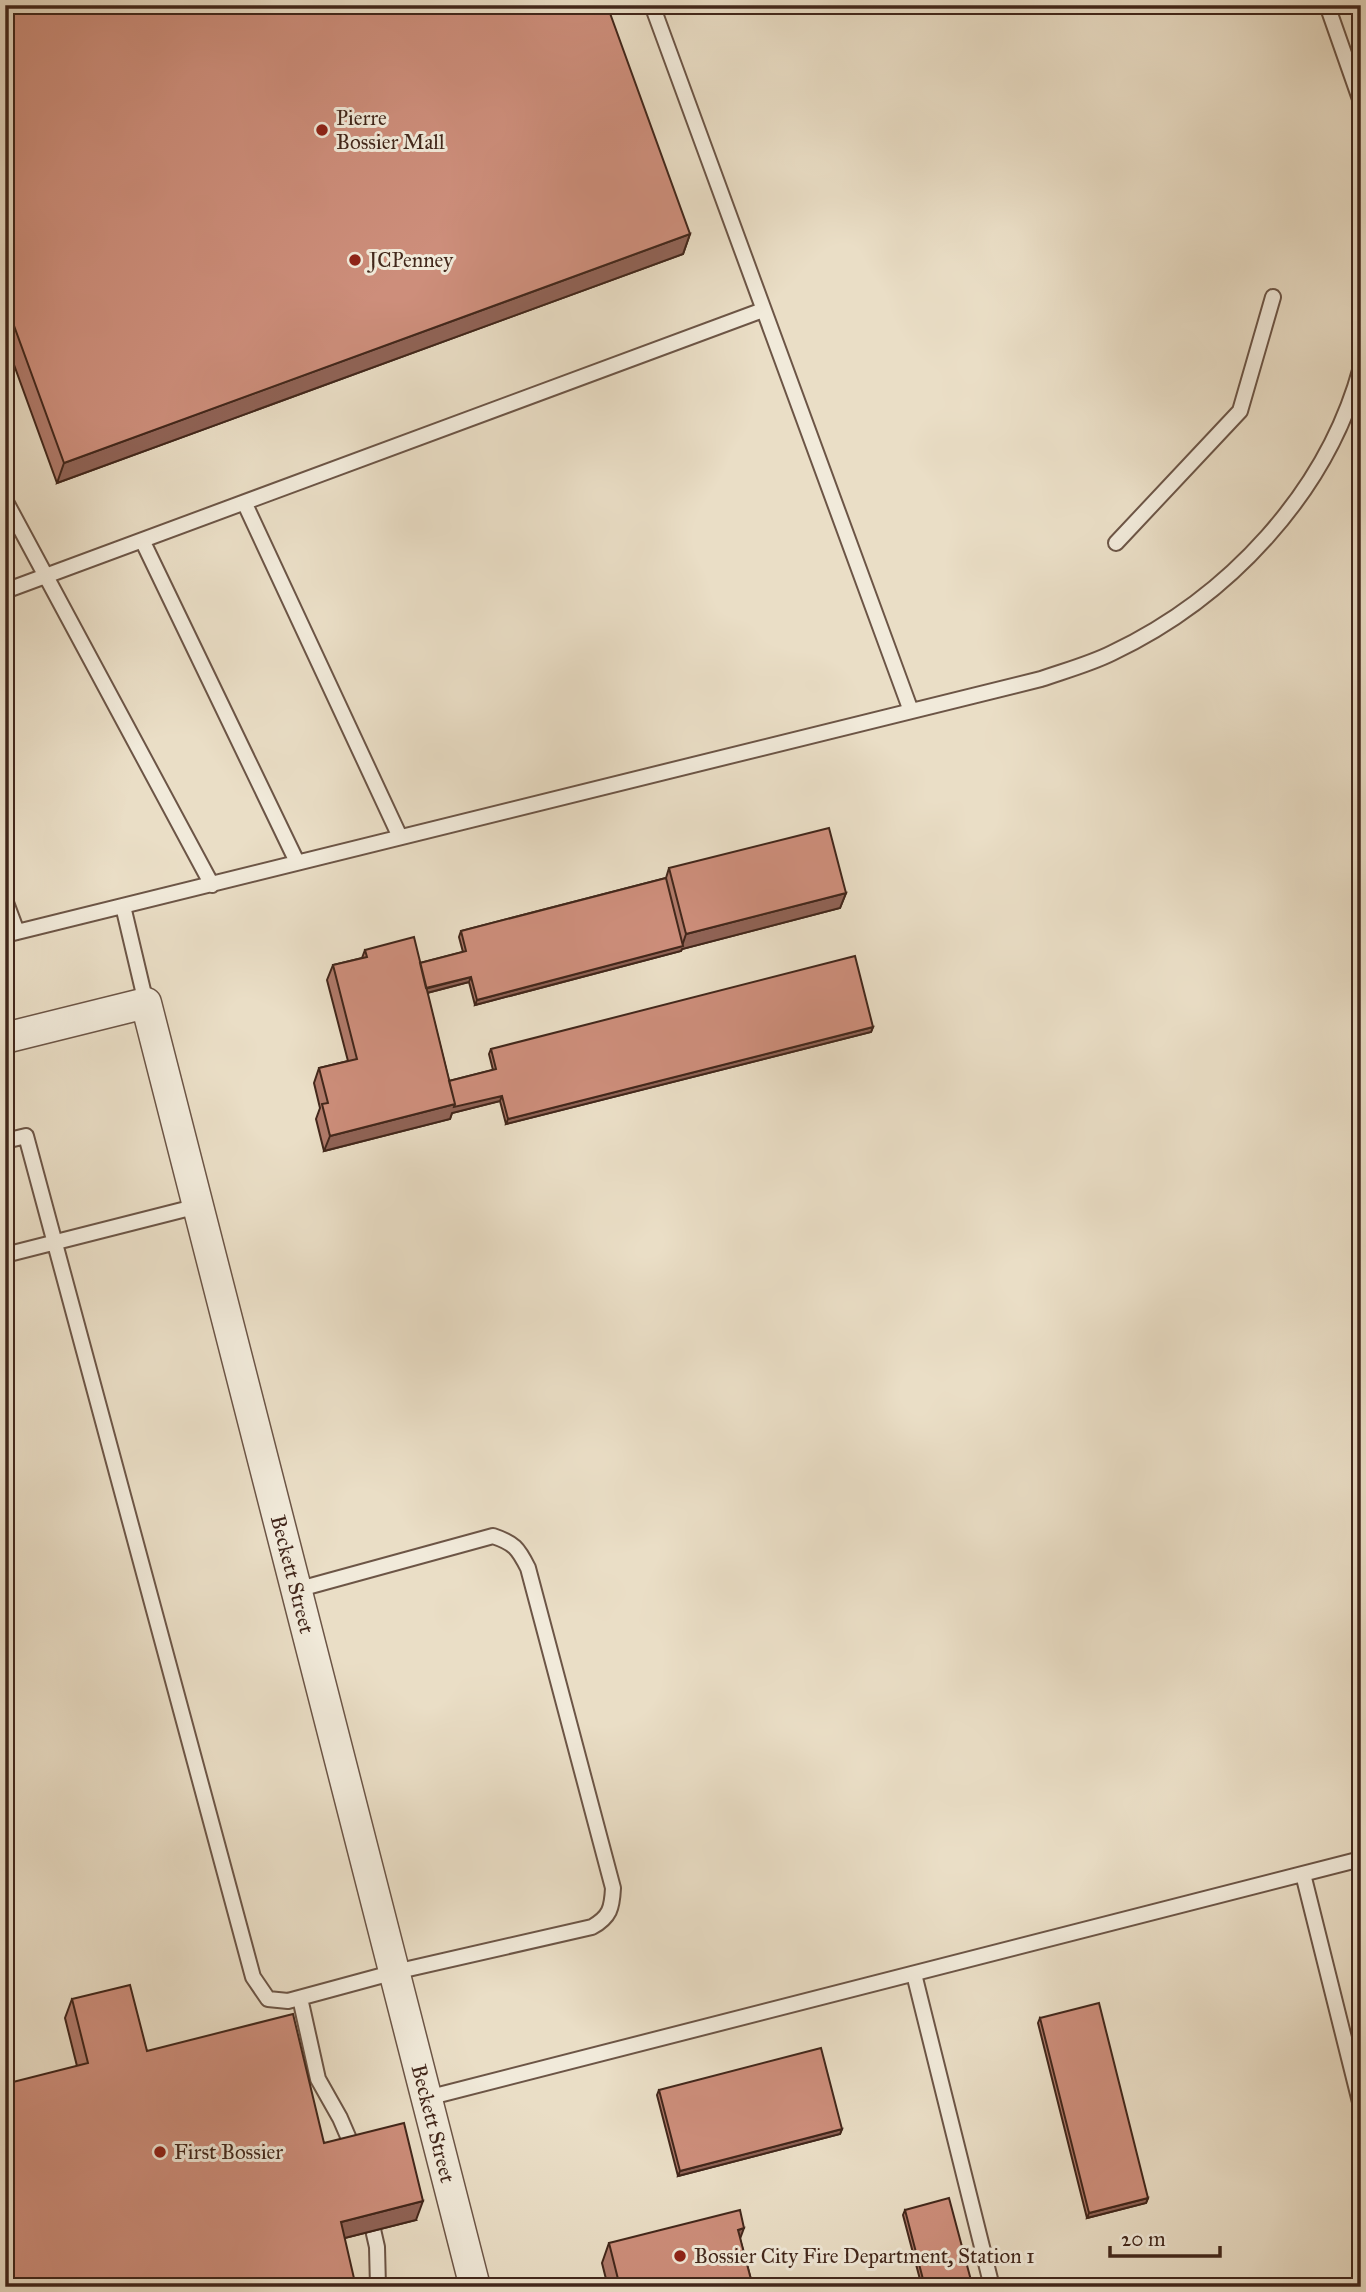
<svg xmlns="http://www.w3.org/2000/svg" width="1366" height="2292" viewBox="0 0 1366 2292" font-family="'IM FELL Great Primer',serif">
	<style>
		.lines { fill: none; stroke-linecap: round; stroke-linejoin: round }
		.service-casing { stroke: #6c5546; stroke-width: 18 }
		.minor-casing { stroke: #6c5546; stroke-width: 33 }
		.service { stroke: #f1eada; stroke-width: 14 }
		.minor { stroke: #f1eada; stroke-width: 30 }
		.wall { fill: #b07a6a; stroke: #42271b; stroke-width: 2 }
		.shaded-wall { fill: #906356; stroke: #42271b; stroke-width: 2 }
		.building { fill: #cd8e7b; stroke: #42271b; stroke-width: 2 }
		.poi-dot { fill: #8f2418; stroke: #f1eada; stroke-width: 2.5 }
		.labels { text-anchor: middle; dominant-baseline: central; stroke-width: 6; stroke-linejoin: round; paint-order: stroke }
		.poi-label { font-size: 21px; fill: #42271b; stroke: #f1eada; text-anchor: start }
		.street-label { font-size: 21px; fill: #42271b; stroke: #f1eada }
	</style>
	<rect width="100%" height="100%" fill="#eadec6"/>
	<filter id="stains"><feTurbulence type="fractalNoise" baseFrequency=".00286" numOctaves="4"/><feColorMatrix values="0 0 0 0 .2 0 0 0 0 .09 0 0 0 0 .02 0 0 0 .5 -.17"/></filter>
	<radialGradient id="worn" r=".72"><stop offset=".6" stop-color="#630" stop-opacity="0"/><stop offset="1" stop-color="#630" stop-opacity=".3"/></radialGradient>
	<g class="lines">
		<!-- service casing -->
		<g class="service-casing">
			<path id="service" d="M 652,5 L 911,711
				M 1327,5 L 1361,102
				M 5,500 L 212,885
				M 245,504 L 400,837
				M 143,542 L 297,862
				M 1116,543 L 1240,411 L 1273,297
				M 5,591 L 763,310
				M 5,900 L 17,932
				M 123,906 L 146,1003
				M 5,935 L 1041,679 C 1064,671 1090,664 1112,653 C 1228,598 1327,493 1361,367
				M 5,1141 L 26,1136 L 253,1977 L 268,1999 L 288,2001 L 395,1972 L 592,1927 C 610,1917 612,1908 613,1888 L 528,1568 C 518,1548 514,1543 493,1536 L 296,1590
				M 5,1255 L 198,1206
				M 1303,1874 L 1361,2106
				M 914,1974 L 992,2287
				M 300,1998 L 318,2079 L 340,2118 L 356,2155
				M 427,2098 L 1361,1859
				M 369,2212 L 377,2247 L 378,2287"/>
		</g>
		<!-- minor casing -->
		<g class="minor-casing">
			<g id="minor">
				<path id="s1" d="M 5,1038 L 146,1003 L 475,2287"/>
			</g>
		</g>
		<!-- service -->
		<use href="#service" class="service"/>
		<!-- minor -->
		<use href="#minor" class="minor"/>
	</g>
	<!-- wall -->
	<path class="wall" d="M 5,5 L 690,234 L 683,254 L 57,483 L 5,340 Z
		M 669,868 L 846,893 L 840,908 L 682,949 L 681,951 L 475,1005 L 469,982 L 427,993 L 449,1081 L 493,1070 L 489,1054 L 491,1049 L 873,1027 L 871,1032 L 506,1124 L 500,1101 L 452,1113 L 450,1119 L 324,1151 L 316,1119 L 320,1108 L 314,1083 L 319,1068 L 348,1061 L 327,980 L 333,965 L 362,958 L 365,950 L 420,963 L 463,952 L 459,937 L 461,931 L 666,878 Z
		M 72,1999 L 147,2051 L 324,2143 L 416,2220 L 345,2238 L 77,2066 L 65,2018 Z
		M 1040,2018 L 1148,2198 L 1146,2203 L 1087,2218 L 1038,2023 Z
		M 659,2090 L 842,2129 L 840,2134 L 678,2176 L 657,2095 Z
		M 905,2210 L 972,2284 L 971,2287 L 922,2287 L 903,2215 Z
		M 740,2239 L 753,2287 L 608,2287 L 602,2263 L 609,2243 Z"/>
	<!-- shaded-wall -->
	<path class="shaded-wall" d="M 690,234 L 683,254 L 57,483 L 64,463 Z
		M 846,893 L 840,908 L 682,949 L 681,951 L 475,1005 L 477,1000 L 682,946 L 686,934 Z
		M 471,977 L 469,982 L 419,995 L 421,990 Z
		M 873,1027 L 871,1032 L 506,1124 L 508,1119 Z
		M 502,1096 L 500,1101 L 452,1113 L 450,1119 L 324,1151 L 330,1136 L 455,1104 Z
		M 842,2129 L 840,2134 L 678,2176 L 680,2171 Z
		M 1148,2198 L 1146,2203 L 1087,2218 L 1089,2213 Z
		M 423,2201 L 416,2220 L 333,2241 L 341,2222 Z
		M 744,2228 L 737,2247 L 738,2230 Z"/>
	<!-- building -->
	<path class="building" d="M 5,5 L 607,5 L 690,234 L 64,463 L 5,301 Z
		M 829,828 L 846,893 L 686,934 L 669,868 Z
		M 666,878 L 683,946 L 477,1000 L 471,977 L 426,988 L 420,963 L 466,951 L 461,931 Z
		M 414,937 L 455,1104 L 330,1136 L 322,1104 L 328,1103 L 319,1068 L 357,1059 L 333,965 L 367,957 L 365,950 Z
		M 855,956 L 873,1027 L 508,1119 L 502,1096 L 454,1107 L 455,1104 L 449,1081 L 496,1069 L 491,1049 Z
		M 130,1985 L 147,2051 L 293,2014 L 324,2143 L 404,2123 L 423,2201 L 341,2222 L 356,2287 L 5,2287 L 5,2084 L 88,2063 L 72,1999 Z
		M 1099,2003 L 1148,2198 L 1089,2213 L 1040,2018 Z
		M 821,2048 L 842,2129 L 680,2171 L 659,2090 Z
		M 949,2198 L 972,2284 L 962,2287 L 925,2287 L 905,2210 Z
		M 740,2210 L 744,2228 L 738,2230 L 753,2287 L 620,2287 L 609,2243 Z"/>
	<!-- markers -->
	<g class="poi-dot">
		<circle cx="322" cy="130" r="7"/>
		<circle cx="355" cy="260" r="7"/>
		<circle cx="160" cy="2152" r="7"/>
		<circle cx="680" cy="2256" r="7"/>
	</g>
	<g class="labels">
		<!-- poi labels -->
		<g class="poi-label">
			<text x="336" y="118">Pierre<tspan x="336" dy="24">Bossier Mall</tspan></text>
			<text x="369" y="260">JCPenney</text>
			<text x="174" y="2152">First Bossier</text>
			<text x="694" y="2256">Bossier City Fire Department, Station 1</text>
		</g>
		<!-- street labels -->
		<g class="street-label">
			<text stroke="none"><textPath href="#s1" startOffset="735">Beckett Street</textPath></text>
			<text stroke="none"><textPath href="#s1" startOffset="1302">Beckett Street</textPath></text>
		</g>
	</g>
	<!-- margin -->
	<rect width="1366" height="2292" fill="none" stroke="#eadec6" stroke-width="28"/>
	<rect x="7" y="7" width="1352" height="2278" fill="none" stroke="#42271b" stroke-width="3.5"/>
	<rect x="14" y="14" width="1338" height="2264" fill="none" stroke="#42271b" stroke-width="2"/>
	<!-- scale -->
	<path d="M1110 2246v10h110v-10" fill="none" stroke="#42271b" stroke-width="3.5"/>
	<text x="1121" y="2246" font-size="21" fill="#42271b" stroke="#f1eada" stroke-width="5" paint-order="stroke">20 m</text>
	<rect width="100%" height="100%" filter="url(#stains)"/>
	<rect width="100%" height="100%" fill="url(#worn)"/>
</svg>
